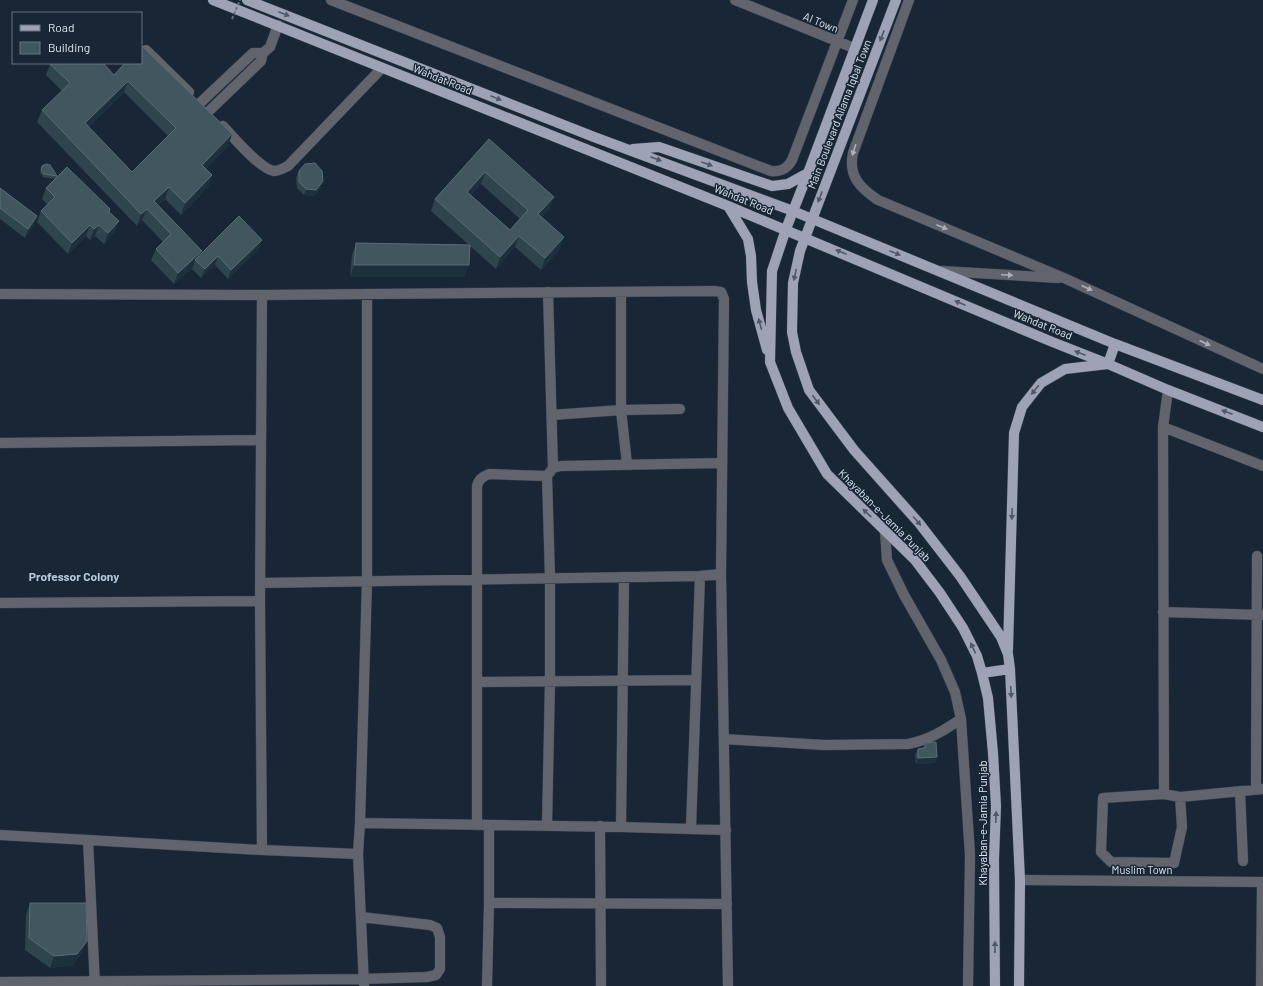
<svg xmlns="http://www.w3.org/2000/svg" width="1263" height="986" viewBox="0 0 1263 986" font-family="Barlow,sans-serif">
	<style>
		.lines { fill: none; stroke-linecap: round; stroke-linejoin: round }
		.minor-casing { stroke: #33414f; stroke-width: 11 }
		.major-casing { stroke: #33414f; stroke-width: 11 }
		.minor { stroke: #62646d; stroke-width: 10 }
		.major { stroke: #9ea2b6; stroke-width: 10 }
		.path-bridge { stroke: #677380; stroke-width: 2; stroke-dasharray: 3 2; stroke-linecap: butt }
		.wall { fill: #2e454e; fill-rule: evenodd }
		.shaded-wall { fill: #1d313d }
		.building { fill: #41565f; stroke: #596d76; fill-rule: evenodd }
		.oneway { fill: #4e5869 }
		.oneway2 { fill: #abb1bb }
		.labels { text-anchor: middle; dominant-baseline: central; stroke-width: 3; stroke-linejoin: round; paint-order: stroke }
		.street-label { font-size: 11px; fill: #dce5ef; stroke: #182635 }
		.neighbourhood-label { font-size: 12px; font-weight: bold; fill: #b6c9dc; stroke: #182635 }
	</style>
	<rect width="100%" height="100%" fill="#182635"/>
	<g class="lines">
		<!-- minor casing -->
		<g class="minor-casing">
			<path id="minor" d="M 331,0 L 771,171 C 781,172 787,169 792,160 L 853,0
				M 735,0 L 854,48
				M 909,0 L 853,153 C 848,176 860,188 878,200 L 1064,278 L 1263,369
				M 146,50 L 189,92
				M 200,103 L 253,53 L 263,53 L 270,47 L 278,25
				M 208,112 L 261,61 L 263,53
				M 223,126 C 233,137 260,169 274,171 C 279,171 284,168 288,166 L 382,68
				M 942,271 L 1058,278
				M 548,292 L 553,468
				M 621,292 L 621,410 L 627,464
				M 0,294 L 262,295 L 714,291 L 721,292 L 724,299 L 721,574 L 728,986
				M 552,415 L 621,410 L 680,409
				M 1163,427 L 1263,466
				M 0,443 L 261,440
				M 885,531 L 887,560 L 904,595 L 941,660 L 955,692 L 961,719 L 970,855 L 968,986
				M 260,583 L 700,576 L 721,574
				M 0,603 L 260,601
				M 1163,612 L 1263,615
				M 477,682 L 696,680
				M 724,739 L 824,745 L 908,744 C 929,740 943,731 961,719
				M 1256,789 L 1257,556
				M 1240,791 L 1243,861
				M 1164,794 L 1163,427 L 1168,390
				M 1180,797 L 1182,827 L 1174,863 L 1111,862 L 1101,852 L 1103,798 L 1164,794 L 1180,797 L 1263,789
				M 360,823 L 621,827 L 726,830
				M 477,825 L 477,486 C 479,479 482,477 489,474 L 547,476
				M 547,826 L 550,681 L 550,578 L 547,476 L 553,468 L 561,466 L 722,463
				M 600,826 L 601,986
				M 621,827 L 624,577
				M 691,828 L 700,576
				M 0,835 L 88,840
				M 262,850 L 260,601 L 262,295
				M 358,854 L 364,986
				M 1020,880 L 1263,882
				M 489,903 L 727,904
				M 0,982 L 363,979 L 427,977 L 436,975 L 440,969 L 440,937 L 437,928 L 430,925 L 361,917
				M 95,986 L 88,840 L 262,850 L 358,854 L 360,823 L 367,581 L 367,294
				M 487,986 L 489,903 L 489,825
				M 1261,986 L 1262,882"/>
		</g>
		<!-- major casing -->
		<g class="major-casing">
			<path id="major" d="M 213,0 L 728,206 L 1050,341 L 1108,364 L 1168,390 L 1263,427
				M 247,0 L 594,137 L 793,211 L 1115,344 L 1263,400
				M 873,0 L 808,173 L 786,229 L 772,271 L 770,362 L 788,408 L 827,474 L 915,560 L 940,593 L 963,628 L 977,656 L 982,673 L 988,698 L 993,753 L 996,806 L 994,859 L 995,986
				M 896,0 L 800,251 L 793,283 L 792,332 L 796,352 L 809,390 L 854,450 L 919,523 L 960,576 L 1001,637 L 1008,654 L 1010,669 L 1020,880 L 1019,986
				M 633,149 L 659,147 L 772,186 L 788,184 L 808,173
				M 728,206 L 748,239 L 751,256 L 752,282 L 756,310 L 767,350
				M 1008,650 L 1014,433 L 1022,407 L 1041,383 L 1065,369 L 1108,364 L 1115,344
				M 982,673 L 1010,669"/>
		</g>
		<!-- minor -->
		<use href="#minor" class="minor"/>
		<!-- major -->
		<use href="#major" class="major"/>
		<!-- path-bridge -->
		<path class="path-bridge" d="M 232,19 L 240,0"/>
	</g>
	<!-- wall -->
	<path class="wall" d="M 125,63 L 232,134 L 228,146 L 206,169 L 212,175 L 208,187 L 181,215 L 165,199 L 158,205 L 200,255 L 259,249 L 228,279 L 215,265 L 201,278 L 192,269 L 193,267 L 174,284 L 151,260 L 156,249 L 163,242 L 142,220 L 137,226 L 37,122 L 42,110 L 62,91 L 46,75 L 50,64 L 114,75 ZM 124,92 L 168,136 L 132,172 L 89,127 Z
		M 489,139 L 550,209 L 542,217 L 560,249 L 541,270 L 515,247 L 496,269 L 470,246 L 464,277 L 350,277 L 352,255 L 356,243 L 469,245 L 431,211 L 435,199 ZM 481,184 L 520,219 L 510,230 L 471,195 Z
		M 42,166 L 109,212 L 115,232 L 104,244 L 95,236 L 90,240 L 86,236 L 68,254 L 37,222 L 41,211 L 47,204 L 42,199 L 46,188 L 55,179 L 43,177 L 40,173 Z
		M 299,171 L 321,187 L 314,196 L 304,195 L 297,188 L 296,177 Z
		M 0,188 L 37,216 L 34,225 L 25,238 L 0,219 Z
		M 925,743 L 937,757 L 935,763 L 916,764 L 915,755 L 918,749 L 923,748 Z
		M 30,903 L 87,941 L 82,952 L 73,965 L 50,968 L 25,950 L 26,915 Z"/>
	<!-- shaded-wall -->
	<path class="shaded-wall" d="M 128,81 L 124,92 L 81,135 L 85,123 Z
		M 232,134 L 228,146 L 198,177 L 202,165 Z
		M 485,172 L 481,184 L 463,204 L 467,192 Z
		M 212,175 L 208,187 L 181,215 L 185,203 Z
		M 323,181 L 321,187 L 314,196 L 304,195 L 306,189 Z
		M 169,187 L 165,199 L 150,213 L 154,201 Z
		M 554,197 L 550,209 L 534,226 L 538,214 Z
		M 147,209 L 142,220 L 137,226 L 141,214 Z
		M 37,216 L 34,225 L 25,238 L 28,229 Z
		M 119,221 L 115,232 L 104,244 L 108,233 Z
		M 90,225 L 86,236 L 68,254 L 72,243 Z
		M 99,225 L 95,236 L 90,240 L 94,229 Z
		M 519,236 L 515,247 L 496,269 L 500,257 Z
		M 564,237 L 560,249 L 541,270 L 545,258 Z
		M 262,240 L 259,249 L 228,279 L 231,270 Z
		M 202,251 L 197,262 L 195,260 L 193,267 L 174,284 L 178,273 Z
		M 218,256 L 215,265 L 201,278 L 205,269 Z
		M 354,265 L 469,265 L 464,277 L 350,277 Z
		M 937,757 L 935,763 L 916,764 L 918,758 Z
		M 87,941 L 82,952 L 73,965 L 50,968 L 54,956 Z"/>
	<!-- building -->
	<path class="building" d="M 142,46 L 232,134 L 202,165 L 212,175 L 185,203 L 169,187 L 154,201 L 202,251 L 178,273 L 156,249 L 171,234 L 147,209 L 141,214 L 42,110 L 70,83 L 50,64 L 51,63 L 103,63 L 114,75 L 125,63 L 141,63 L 141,47 ZM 128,81 L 176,128 L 132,172 L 85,123 Z
		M 489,139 L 554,197 L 538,214 L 564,237 L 545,258 L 519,236 L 500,257 L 435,199 ZM 485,172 L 528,210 L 510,230 L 467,192 Z
		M 315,163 L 322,171 L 323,181 L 316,190 L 306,189 L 299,182 L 299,171 L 305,164 Z
		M 46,164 L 50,165 L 57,176 L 44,174 L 41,170 L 42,166 Z
		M 67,167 L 110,209 L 109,212 L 119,221 L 108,233 L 99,225 L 94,229 L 90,225 L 72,243 L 41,211 L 55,197 L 46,188 Z
		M 0,188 L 37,216 L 28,229 L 0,208 Z
		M 239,216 L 262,240 L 231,270 L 218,256 L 205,269 L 195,260 Z
		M 356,243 L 470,245 L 469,265 L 354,265 Z
		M 936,742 L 937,757 L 918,758 L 918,749 L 925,748 L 925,743 Z
		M 30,903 L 86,903 L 87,941 L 77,954 L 54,956 L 29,938 Z"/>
	<!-- one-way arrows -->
	<defs><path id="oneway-solid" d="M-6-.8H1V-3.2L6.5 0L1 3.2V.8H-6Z"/></defs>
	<g class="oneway">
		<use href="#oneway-solid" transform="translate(284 14) rotate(21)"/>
		<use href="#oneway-solid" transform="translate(882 36) rotate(111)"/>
		<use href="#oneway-solid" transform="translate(496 98) rotate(22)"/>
		<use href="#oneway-solid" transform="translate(656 159) rotate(21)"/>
		<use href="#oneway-solid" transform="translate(707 164) rotate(20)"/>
		<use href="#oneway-solid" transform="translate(820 197) rotate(111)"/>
		<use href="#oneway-solid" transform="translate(841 252) rotate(-157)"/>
		<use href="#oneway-solid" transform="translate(895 253) rotate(22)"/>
		<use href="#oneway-solid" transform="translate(795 275) rotate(102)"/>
		<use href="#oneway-solid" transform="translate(960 303) rotate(-157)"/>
		<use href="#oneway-solid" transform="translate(760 324) rotate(-105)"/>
		<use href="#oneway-solid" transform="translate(1080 353) rotate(-159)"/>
		<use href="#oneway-solid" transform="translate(1035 390) rotate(129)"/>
		<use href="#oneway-solid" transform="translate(816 400) rotate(53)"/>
		<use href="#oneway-solid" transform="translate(1227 412) rotate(-159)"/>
		<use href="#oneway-solid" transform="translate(867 513) rotate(-136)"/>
		<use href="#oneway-solid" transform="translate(1012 514) rotate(92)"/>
		<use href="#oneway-solid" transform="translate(917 521) rotate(49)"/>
		<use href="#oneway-solid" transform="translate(973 648) rotate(-115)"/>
		<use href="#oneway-solid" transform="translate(1011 692) rotate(87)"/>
		<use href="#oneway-solid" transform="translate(996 817) rotate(-88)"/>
		<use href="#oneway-solid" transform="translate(995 947) rotate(-90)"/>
	</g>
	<g class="oneway2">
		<use href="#oneway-solid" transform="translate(854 150) rotate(108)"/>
		<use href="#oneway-solid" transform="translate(942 227) rotate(23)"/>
		<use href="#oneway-solid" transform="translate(1007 275) rotate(3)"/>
		<use href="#oneway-solid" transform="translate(1087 288) rotate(25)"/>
		<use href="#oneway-solid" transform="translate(1205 343) rotate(25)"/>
	</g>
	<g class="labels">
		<!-- street labels -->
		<g class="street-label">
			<text transform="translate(821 22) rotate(22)">AI Town</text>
			<text transform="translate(443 79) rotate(22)">Wahdat Road</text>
			<text transform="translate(839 114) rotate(-69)">Main Boulevard Allama Iqbal Town</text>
			<text transform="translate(744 199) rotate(22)">Wahdat Road</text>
			<text transform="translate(1043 324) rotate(22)">Wahdat Road</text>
			<text transform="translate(885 515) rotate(45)">Khayaban-e-Jamia Punjab</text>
			<text transform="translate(982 823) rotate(-90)">Khayaban-e-Jamia Punjab</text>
			<text x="1142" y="869">Muslim Town</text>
		</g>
		<!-- neighbourhood labels -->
		<g class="neighbourhood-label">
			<text x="74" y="576">Professor Colony</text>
		</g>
	</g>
	<!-- legend -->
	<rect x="12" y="12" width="130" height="52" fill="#182635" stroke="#66727f"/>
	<rect x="20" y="25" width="20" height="6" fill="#9ea2b6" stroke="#66727f"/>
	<text x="48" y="32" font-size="12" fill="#dce5ef">Road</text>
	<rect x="20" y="42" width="20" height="12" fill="#41565f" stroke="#66727f"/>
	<text x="48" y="52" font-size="12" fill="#dce5ef">Building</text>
</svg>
